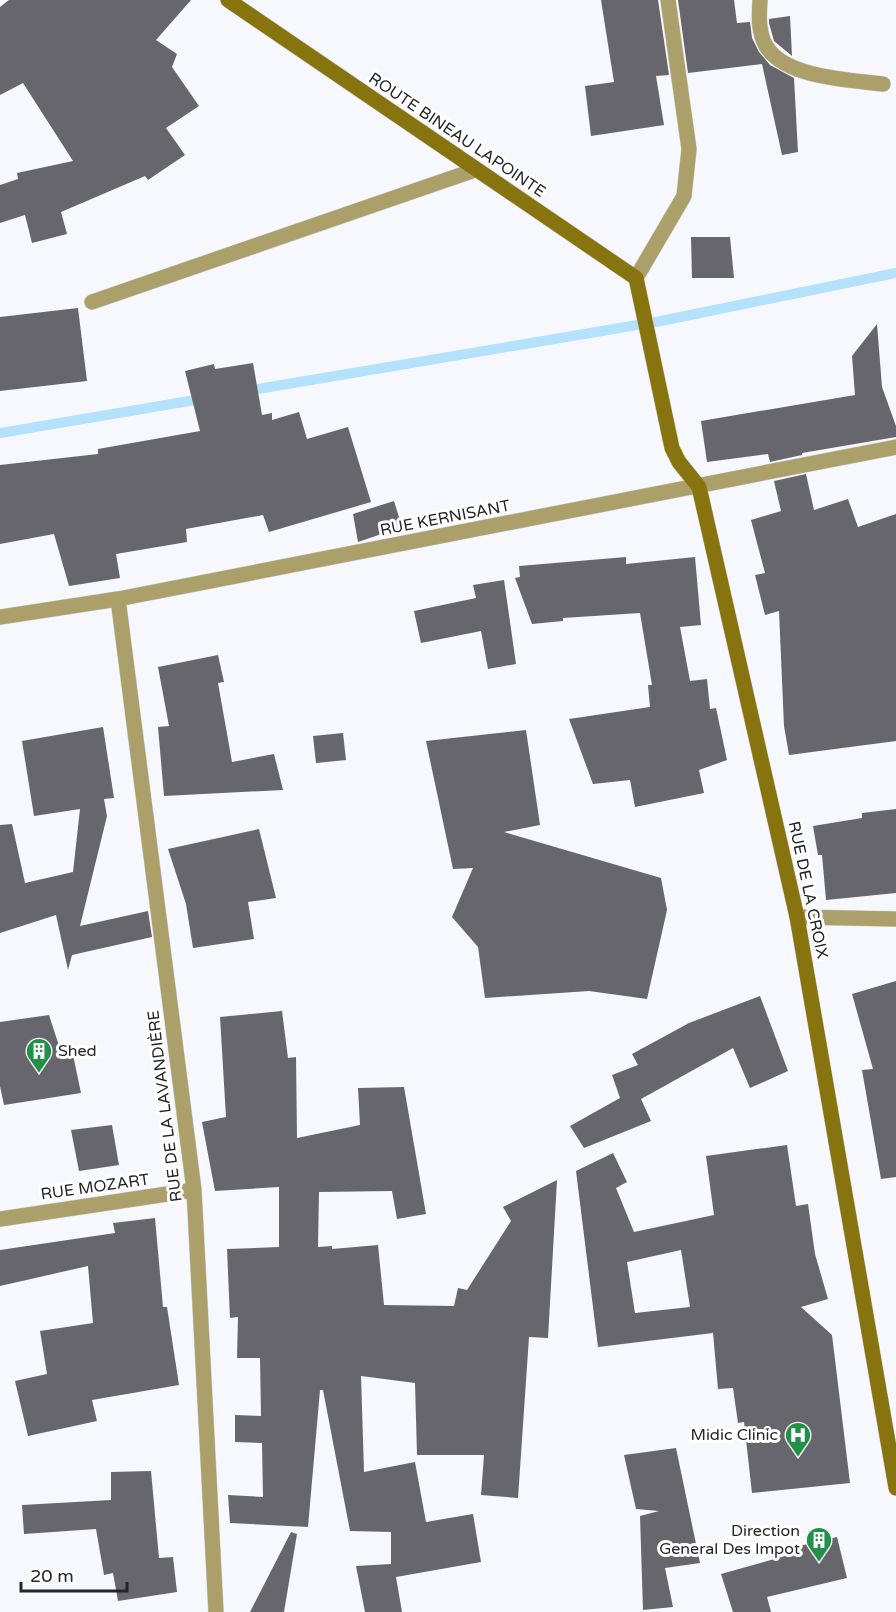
<svg xmlns="http://www.w3.org/2000/svg" width="896" height="1612" viewBox="0 0 896 1612" font-family="'Varela Round',sans-serif">
	<style>
		.lines { fill: none; stroke-linecap: round; stroke-linejoin: round }
		.stream { stroke: #b4e1fe; stroke-width: 10 }
		.building { fill: #66666c; fill-rule: evenodd }
		.street-casing { stroke: #d1d2d7; stroke-width: 16 }
		.secondary-casing { stroke: #d1d2d7; stroke-width: 16 }
		.street { stroke: #ab9f6a; stroke-width: 15 }
		.secondary { stroke: #87740f; stroke-width: 15 }
		.labels { text-anchor: middle; dominant-baseline: central; stroke-width: 6; stroke-linejoin: round; paint-order: stroke }
		.street-label { font-size: 16px; fill: #252527; stroke: #fff }
		.poi-label { font-size: 16px; fill: #252527; stroke: #fff; text-anchor: end }
	</style>
	<rect width="100%" height="100%" fill="#f7f8fe"/>
	<g class="lines">
		<!-- stream -->
		<path class="stream" d="M 246,391 L 661,321 L 896,273
			M 0,433 L 207,398"/>
	</g>
	<!-- building -->
	<path class="building" d="M 9,0 L 191,0 L 156,40 L 177,54 L 172,67 L 199,106 L 166,128 L 185,155 L 148,180 L 145,176 L 61,212 L 67,234 L 32,243 L 25,215 L 0,223 L 0,185 L 18,179 L 17,173 L 73,161 L 23,83 L 0,95 L 0,7 Z
		M 601,0 L 658,0 L 669,75 L 656,76 L 664,125 L 591,136 L 585,86 L 614,82 Z
		M 678,0 L 734,0 L 737,23 L 750,22 L 752,38 L 759,52 L 770,65 L 794,78 L 798,152 L 782,155 L 762,64 L 688,73 Z
		M 790,16 L 792,56 L 774,41 L 769,23 L 769,19 Z
		M 691,237 L 730,237 L 734,278 L 692,278 Z
		M 78,308 L 87,381 L 0,391 L 0,317 Z
		M 877,324 L 882,387 L 896,426 L 896,437 L 802,453 L 802,455 L 770,462 L 768,454 L 707,462 L 701,421 L 855,395 L 852,356 Z
		M 253,363 L 262,415 L 272,413 L 272,420 L 299,412 L 307,439 L 348,427 L 371,502 L 269,532 L 263,515 L 186,529 L 187,542 L 116,554 L 120,578 L 69,586 L 54,534 L 0,544 L 0,465 L 98,454 L 98,449 L 200,431 L 185,371 L 214,364 L 215,369 Z
		M 806,474 L 814,510 L 848,499 L 858,527 L 896,514 L 896,741 L 789,755 L 784,726 L 779,611 L 765,615 L 755,575 L 765,573 L 751,520 L 781,511 L 774,481 Z
		M 394,501 L 402,527 L 358,542 L 353,514 Z
		M 626,557 L 626,564 L 695,557 L 701,625 L 680,627 L 690,681 L 707,679 L 710,709 L 716,708 L 727,760 L 699,770 L 704,793 L 635,807 L 630,780 L 593,784 L 569,719 L 650,707 L 648,685 L 652,685 L 640,613 L 563,618 L 563,621 L 532,624 L 515,578 L 520,577 L 519,566 Z
		M 504,580 L 516,664 L 488,669 L 481,631 L 421,643 L 414,611 L 476,598 L 473,585 Z
		M 218,655 L 224,682 L 218,683 L 232,762 L 274,754 L 283,790 L 164,796 L 158,727 L 169,726 L 158,667 Z
		M 103,727 L 114,798 L 104,799 L 107,816 L 80,926 L 148,911 L 152,937 L 72,955 L 68,970 L 56,915 L 0,933 L 0,825 L 12,824 L 25,883 L 73,872 L 80,809 L 34,816 L 22,741 Z
		M 526,730 L 540,825 L 504,832 L 661,878 L 667,910 L 647,999 L 589,991 L 485,998 L 478,947 L 452,917 L 473,868 L 453,869 L 426,741 Z
		M 343,733 L 346,760 L 316,763 L 313,736 Z
		M 896,809 L 896,893 L 826,900 L 822,855 L 818,855 L 813,826 L 862,818 L 862,813 Z
		M 259,829 L 276,898 L 248,902 L 254,939 L 193,948 L 186,904 L 168,849 Z
		M 896,981 L 896,1177 L 881,1179 L 862,1070 L 873,1069 L 852,994 Z
		M 760,996 L 788,1071 L 750,1088 L 733,1048 L 641,1099 L 651,1121 L 584,1148 L 570,1126 L 620,1098 L 612,1075 L 638,1065 L 632,1054 L 689,1023 Z
		M 282,1011 L 288,1058 L 296,1057 L 297,1138 L 360,1125 L 358,1088 L 404,1087 L 426,1214 L 397,1219 L 392,1191 L 319,1192 L 318,1247 L 332,1246 L 332,1249 L 378,1245 L 384,1305 L 454,1306 L 458,1288 L 467,1290 L 511,1221 L 503,1207 L 557,1180 L 548,1338 L 529,1337 L 518,1498 L 481,1495 L 484,1455 L 417,1455 L 415,1383 L 361,1376 L 364,1472 L 415,1462 L 426,1522 L 473,1514 L 481,1562 L 396,1577 L 402,1612 L 365,1612 L 356,1566 L 391,1564 L 391,1532 L 350,1531 L 323,1390 L 320,1390 L 308,1527 L 230,1523 L 228,1495 L 263,1497 L 262,1443 L 235,1442 L 235,1415 L 261,1416 L 260,1358 L 237,1358 L 238,1317 L 230,1318 L 227,1249 L 279,1247 L 279,1187 L 215,1191 L 202,1122 L 226,1117 L 220,1017 Z
		M 49,1015 L 61,1052 L 72,1050 L 81,1093 L 4,1105 L 0,1086 L 0,1022 Z
		M 112,1125 L 119,1165 L 79,1171 L 71,1130 Z
		M 787,1145 L 796,1206 L 808,1204 L 815,1254 L 828,1299 L 801,1307 L 832,1335 L 850,1483 L 752,1493 L 744,1422 L 738,1423 L 733,1388 L 718,1389 L 713,1333 L 598,1347 L 576,1171 L 613,1153 L 627,1182 L 616,1188 L 634,1232 L 714,1215 L 706,1156 ZM 681,1250 L 690,1307 L 635,1313 L 627,1262 Z
		M 155,1218 L 163,1307 L 167,1307 L 179,1385 L 92,1400 L 97,1421 L 28,1436 L 15,1381 L 47,1374 L 40,1331 L 93,1323 L 88,1266 L 0,1286 L 0,1250 L 115,1233 L 113,1223 Z
		M 676,1448 L 700,1563 L 665,1568 L 673,1607 L 643,1610 L 640,1516 L 659,1511 L 636,1509 L 624,1455 Z
		M 151,1471 L 159,1558 L 173,1557 L 177,1592 L 118,1601 L 113,1573 L 104,1575 L 96,1529 L 24,1534 L 22,1505 L 111,1500 L 111,1472 Z
		M 291,1532 L 297,1534 L 284,1612 L 250,1612 Z
		M 837,1537 L 847,1578 L 767,1597 L 771,1612 L 733,1612 L 721,1574 L 792,1554 L 791,1548 Z"/>
	<g class="lines">
		<!-- street casing -->
		<g class="street-casing">
			<path id="street" d="M 760,0 C 759,16 758,32 766,46 C 785,78 850,80 883,84
				M 636,278 L 684,196 L 689,149 L 668,0
				M 92,302 L 475,170
				M 118,599 L 194,1190 L 216,1612
				M 0,617 L 118,599 L 896,447
				M 797,917 L 896,919
				M 0,1219 L 194,1190"/>
		</g>
		<!-- secondary casing -->
		<g class="secondary-casing">
			<path id="secondary" d="M 228,0 L 636,278 L 672,448 L 679,462 L 699,487 L 797,917 L 896,1488"/>
		</g>
		<!-- street -->
		<use href="#street" class="street"/>
		<!-- secondary -->
		<use href="#secondary" class="secondary"/>
	</g>
	<!-- icons -->
	<defs>
		<g id="building-pin" transform="scale(1.35)"><path d="M0 17L-7.5 6A9.5 9.5 0 1 1 7.5 6Z" fill="#219048" stroke="#fff"/><path d="M-4-6H4V6H1V3H-1V6H-4ZM-2.5-4.3h1.7v1.8h-1.7ZM.8-4.3h1.7v1.8H.8ZM-2.5-1h1.7V.8h-1.7ZM.8-1h1.7V.8H.8Z" fill="#fff"/></g>
		<g id="hospital-pin" transform="scale(1.35)"><path d="M0 17L-7.5 6A9.5 9.5 0 1 1 7.5 6Z" fill="#219048" stroke="#fff"/><path d="M-5-5h3v3.5h4V-5h3V5h-3V1.5h-4V5h-3Z" fill="#fff"/></g>
	</defs>
	<g fill-rule="evenodd">
		<use href="#building-pin" x="39" y="1051"/>
		<use href="#hospital-pin" x="798" y="1435"/>
		<use href="#building-pin" x="819" y="1540"/>
	</g>
	<g class="labels">
		<!-- street labels -->
		<g class="street-label">
			<text transform="translate(457 135) rotate(34)">ROUTE BINEAU LAPOINTE</text>
			<text transform="translate(445 518) rotate(-11)">RUE KERNISANT</text>
			<text transform="translate(808 890) rotate(78)">RUE DE LA CROIX</text>
			<text transform="translate(165 1106) rotate(-97)">RUE DE LA LAVANDIÈRE</text>
			<text transform="translate(95 1187) rotate(-8)">RUE MOZART</text>
		</g>
		<!-- poi labels -->
		<g class="poi-label">
			<text x="58" y="1051" text-anchor="start">Shed</text>
			<text x="778" y="1435">Midic Clinic</text>
			<text x="800" y="1531">Direction<tspan x="800" dy="18">General Des Impot</tspan></text>
		</g>
	</g>
	<!-- scale -->
	<path d="M21 1582v9h106v-9" fill="none" stroke="#252527" stroke-width="3"/>
	<text x="30" y="1582" font-size="18" fill="#252527" stroke="#ffffff" stroke-width="4.5" paint-order="stroke">20 m</text>
</svg>
